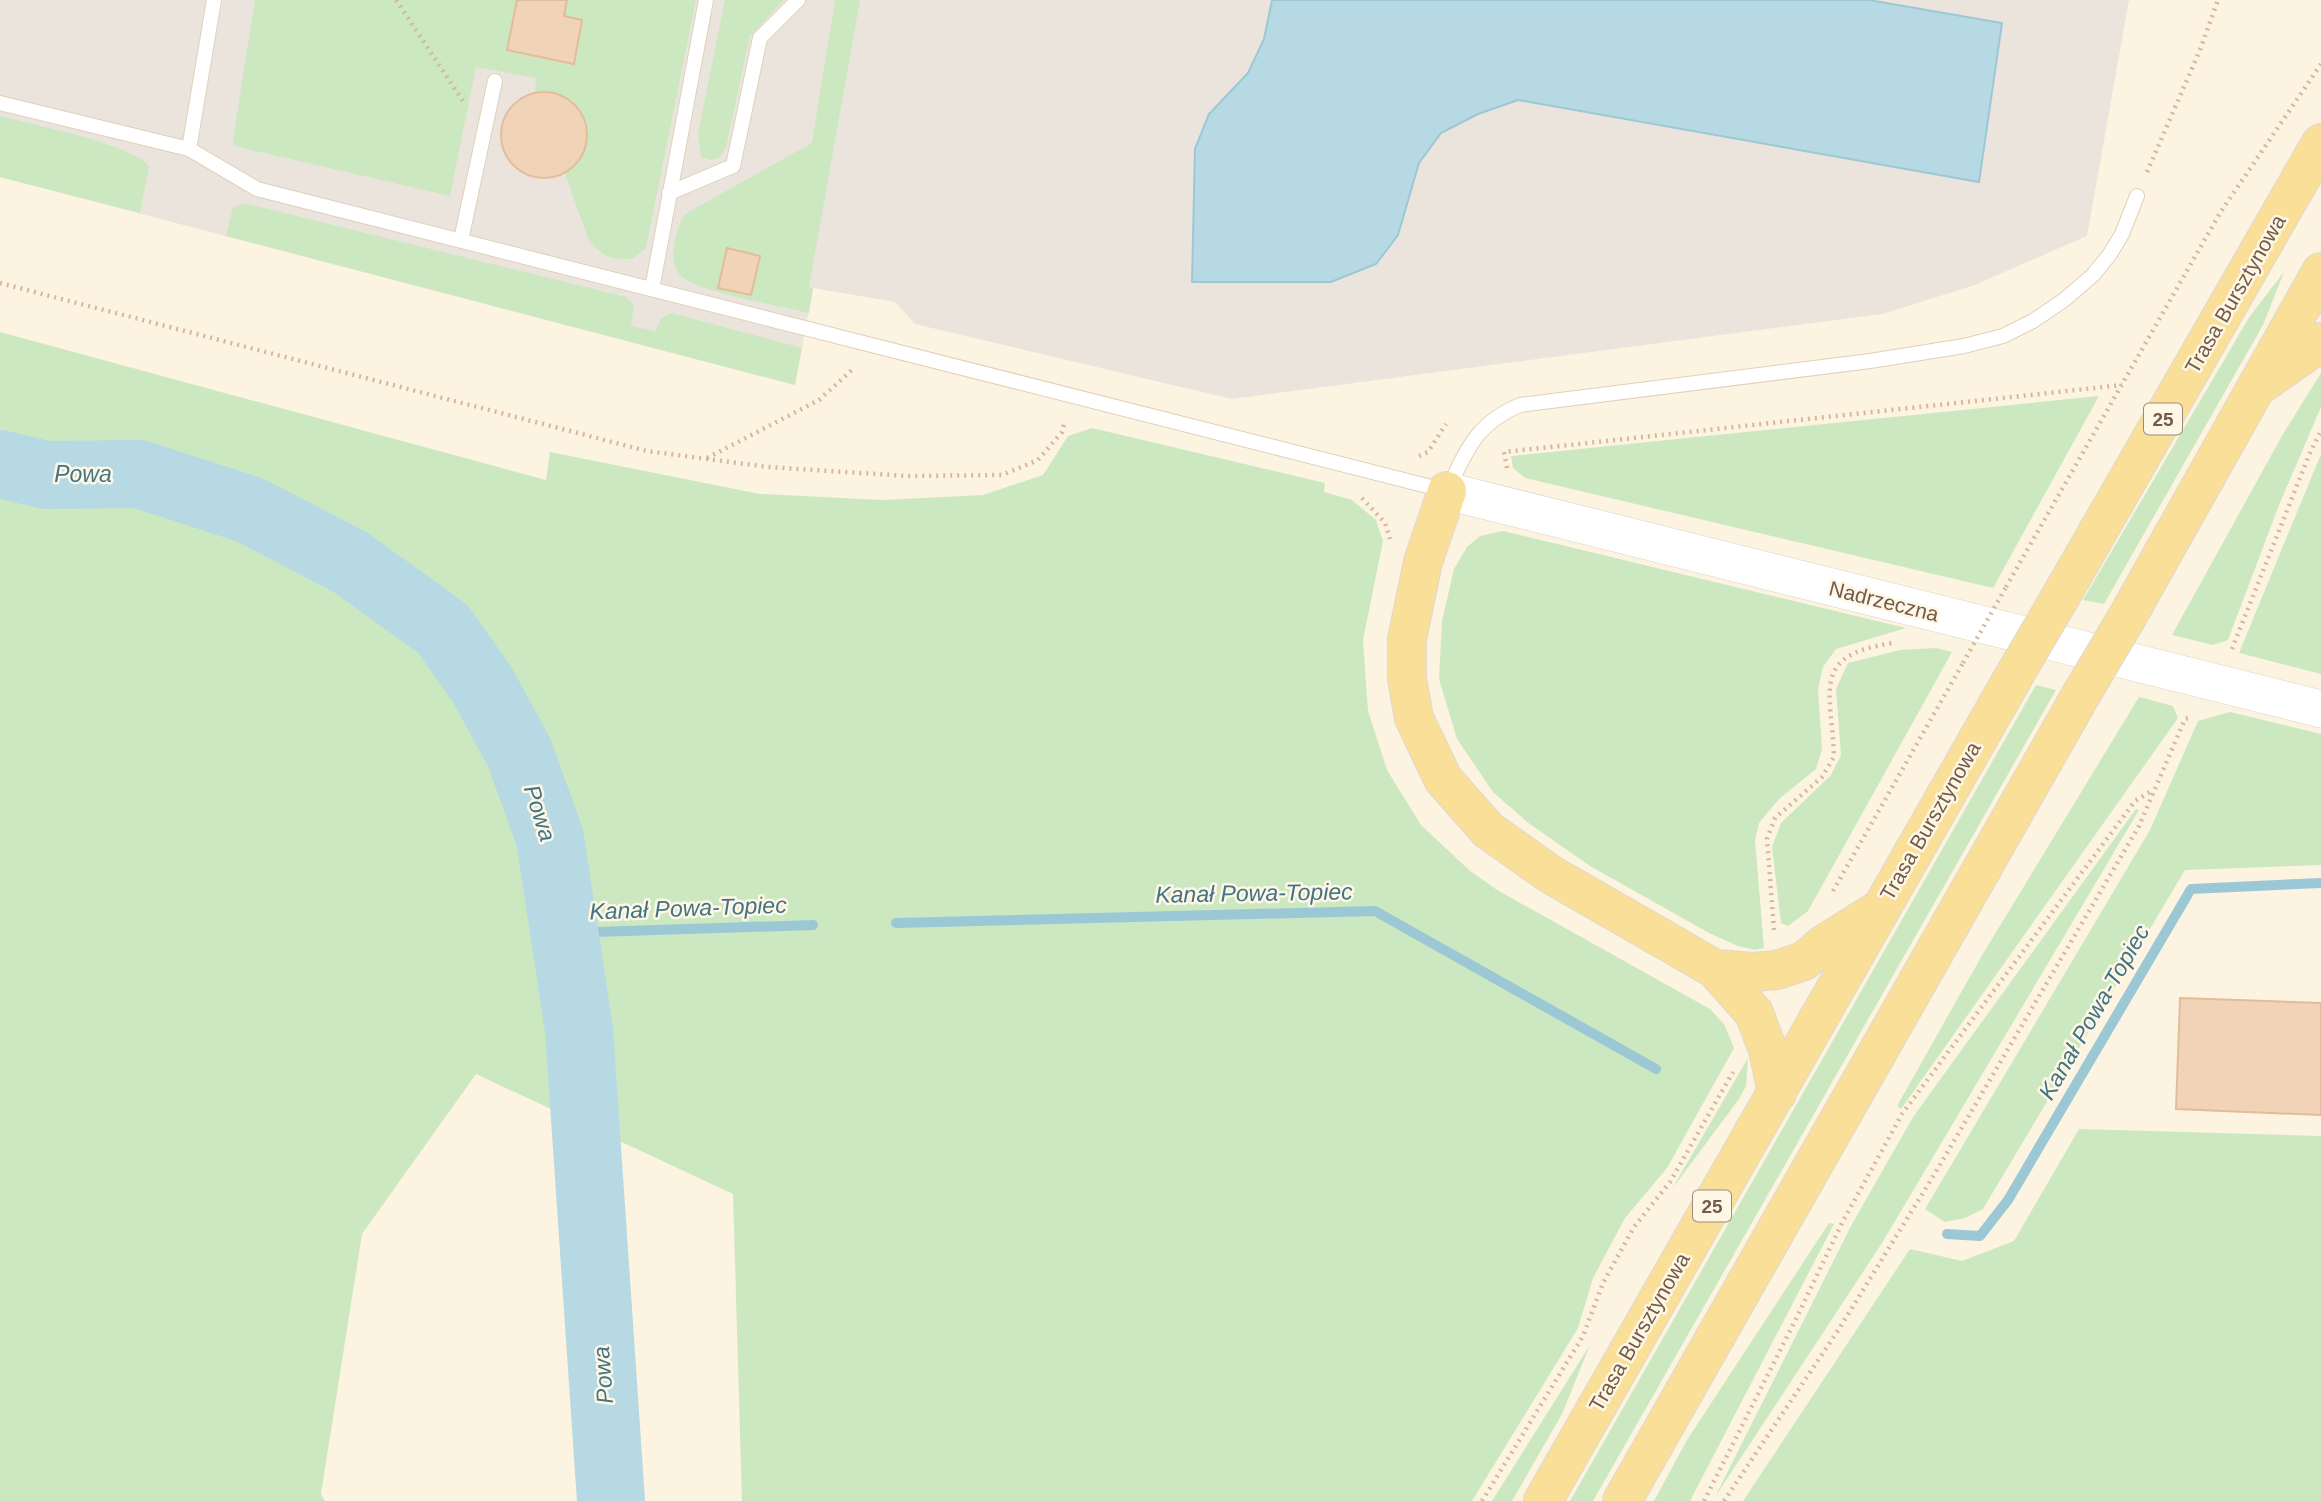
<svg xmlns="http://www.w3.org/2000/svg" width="2321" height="1501" viewBox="0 0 2321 1501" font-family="Helvetica,sans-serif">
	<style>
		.industrial { fill: #eae4dc }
		.green { fill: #cce8c0 }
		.water { fill: #b6d9e4; stroke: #9cc8d6; stroke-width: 2 }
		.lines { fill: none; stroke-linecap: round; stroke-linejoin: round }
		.stream { stroke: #9cc8d6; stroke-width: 10 }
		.river { stroke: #b6d9e4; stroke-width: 68 }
		.building { fill: #f1d4b8; stroke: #e3bc99; stroke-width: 2 }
		.service-casing { stroke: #dfd0bd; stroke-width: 16 }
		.tertiary-casing { stroke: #dfd0bd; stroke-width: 38 }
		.primary-casing { stroke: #ddd8d3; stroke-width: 40 }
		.path { stroke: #d5b79c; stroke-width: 4.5; stroke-dasharray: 2 5; stroke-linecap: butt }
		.service { stroke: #fff; stroke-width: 14 }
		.tertiary { stroke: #fff; stroke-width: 37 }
		.primary { stroke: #fadf99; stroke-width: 38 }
		.primary-bridge-casing { stroke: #ddd8d3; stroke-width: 40; stroke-linecap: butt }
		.path-bridge { stroke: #d5b79c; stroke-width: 4.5; stroke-dasharray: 2 5; stroke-linecap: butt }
		.primary-bridge { stroke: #fadf99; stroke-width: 38 }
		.labels { text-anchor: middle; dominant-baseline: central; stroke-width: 5; stroke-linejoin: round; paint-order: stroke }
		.shield { fill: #fff7e6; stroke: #9c8a77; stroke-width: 2 }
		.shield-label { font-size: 19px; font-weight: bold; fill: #725b48 }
		.street-label { font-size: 21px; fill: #725b48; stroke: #fff7e6 }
		.water-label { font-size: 23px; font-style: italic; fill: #427485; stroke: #fff7e6 }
	</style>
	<rect width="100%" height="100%" fill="#fcf4e0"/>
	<!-- industrial -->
	<path class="industrial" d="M 0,0 L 2129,0 L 2087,236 L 1972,286 L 1882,314 L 1232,399 L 915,324 L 895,302 L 813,288 L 795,385 L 0,177 Z"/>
	<!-- green -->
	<path class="green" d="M 255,0 L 696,0 L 646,248 L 632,259 C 608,259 606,258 589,241 L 535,90 L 536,78 L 476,67 L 450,196 L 235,146 L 233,139 Z
		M 725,0 L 784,0 L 750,36 L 726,147 L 720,157 L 711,160 L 701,157 L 698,133 Z
		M 835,0 L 860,0 L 809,287 L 813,288 L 809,313 C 784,307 693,291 680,275 C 667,261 676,229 685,214 L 812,143 Z
		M 0,116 C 33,125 129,143 149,166 L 140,213 L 0,177 Z
		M 244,203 L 626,297 L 634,305 L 631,326 L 656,331 L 661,318 L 671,313 L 802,348 L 795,385 L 226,236 L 233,207 Z
		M 2284,272 L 2263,325 L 2104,604 L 2083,600 L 2250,316 Z
		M 0,332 L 546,480 L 550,452 L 760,494 L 882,500 L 983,495 L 1043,475 L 1068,436 L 1092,428 L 1325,483 L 1324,492 L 1352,500 L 1376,520 L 1383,541 L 1363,640 L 1368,711 L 1387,770 L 1421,825 L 1469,870 L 1497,890 L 1710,1009 L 1724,1024 L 1734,1048 L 1667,1168 L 1625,1218 L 1593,1278 L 1578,1328 L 1472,1501 L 742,1501 L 733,1194 L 476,1074 L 362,1234 L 321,1494 L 325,1501 L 0,1501 Z
		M 2321,373 L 2321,407 L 2279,505 L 2228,640 L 2213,645 L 2172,635 L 2283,434 Z
		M 2099,396 L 1993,588 L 1525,478 L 1513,468 L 1511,456 Z
		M 2321,454 L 2321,674 L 2239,653 Z
		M 1503,531 L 1906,628 L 1836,649 L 1823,667 L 1818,689 L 1822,749 L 1816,769 L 1779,799 L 1759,823 L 1755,840 L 1764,948 L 1755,950 L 1738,946 L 1709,933 L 1590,866 L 1527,822 L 1493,792 L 1457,739 L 1439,679 L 1442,621 L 1454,569 L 1467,547 L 1480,536 Z
		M 1936,648 L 1952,652 L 1808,911 L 1788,926 L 1781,923 L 1772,847 L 1781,823 L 1831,775 L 1841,755 L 1836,689 L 1848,663 L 1900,650 Z
		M 2036,685 L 2056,690 L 1593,1501 L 1570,1501 Z
		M 2139,697 L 2173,706 L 2178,718 L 1901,1109 L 1897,1106 L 1984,952 Z
		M 2230,712 L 2321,734 L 2321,865 L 2185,870 L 1983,1209 L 1965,1218 L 1945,1222 L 1925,1209 L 2150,830 L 2198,721 Z
		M 2136,809 L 2139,810 L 1882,1243 L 1715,1497 L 1851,1226 L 1913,1117 Z
		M 1748,1058 L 1746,1086 L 1739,1099 L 1672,1189 Z
		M 2079,1129 L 2321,1136 L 2321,1501 L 1743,1501 L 1910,1249 L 1962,1261 L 2014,1241 Z
		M 1829,1223 L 1834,1224 L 1690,1501 L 1654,1501 L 1687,1440 Z
		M 1590,1345 L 1562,1414 L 1512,1501 L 1492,1501 Z"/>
	<!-- water -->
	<path class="water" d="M 1272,0 L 1869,0 L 2002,23 L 1979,182 L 1518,100 L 1478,114 L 1441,133 L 1419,163 L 1398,235 L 1376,264 L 1331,282 L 1192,282 L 1195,149 L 1209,114 L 1248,73 L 1264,39 Z"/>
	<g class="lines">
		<!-- stream -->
		<path class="stream" d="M 896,923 L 1375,911 L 1656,1069
			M 564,933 L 813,925
			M 1947,1234 L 1980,1236 L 2008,1200 L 2191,889 L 2321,883"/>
		<!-- river -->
		<path class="river" d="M 0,464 L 46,475 L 139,474 L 250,510 L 350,562 L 443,629 L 483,686 L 519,752 L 550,838 L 579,1030 L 611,1501"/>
	</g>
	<!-- building -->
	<path class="building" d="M 517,0 L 567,0 L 564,16 L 582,20 L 574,64 L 507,50 Z
		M501 135a43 43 0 1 1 86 0a43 43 0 1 1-86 0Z
		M 727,248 L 760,256 L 751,295 L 718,288 Z
		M 2180,998 L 2321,1003 L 2321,1115 L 2176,1109 Z"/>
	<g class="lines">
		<!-- service casing -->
		<g class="service-casing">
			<path id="service" d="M 214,0 L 189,149 L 257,189 L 1447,491 C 1467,450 1475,424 1520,405 L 1870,361 L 1964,346 L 2003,336 L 2033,321 L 2064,300 L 2093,275 L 2110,254 L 2122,234 L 2137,196
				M 0,103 L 189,149
				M 669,193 L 733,166 L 760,38 L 798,0
				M 461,240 L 495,81
				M 652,289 L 706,0"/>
		</g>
		<!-- tertiary casing -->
		<g class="tertiary-casing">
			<path id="tertiary" d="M 1447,491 L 2321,709"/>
		</g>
		<!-- primary casing -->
		<g class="primary-casing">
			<path id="primary" d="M 2263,383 L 2321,342
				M 1447,491 L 1423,562 L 1407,639 L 1407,679 L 1414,718 L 1443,779 L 1488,830 L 1550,874 L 1715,969 L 1754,1013 L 1768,1050 L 1777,1093
				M 2058,601 L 2321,143
				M 2126,619 L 2321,272
				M 1715,969 L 1753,972 L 1777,970 L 1804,961 L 1824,944 L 1877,911
				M 1543,1501 L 2014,676
				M 1622,1501 L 2082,693"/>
		</g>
		<!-- path -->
		<path class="path" d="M 396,0 L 463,101
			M 2147,172 L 2200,50 L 2218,0
			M 0,283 L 647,451 L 768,467 L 907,476 L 1002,475 L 1038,460 L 1062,432 L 1065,420
			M 1419,456 L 1428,452 L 1446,424
			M 707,458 L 819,400 L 854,368
			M 1507,468 L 1504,452 L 2122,385
			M 1362,498 L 1385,523 L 1390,539
			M 2006,587 L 2220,213 L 2321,64
			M 2232,649 L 2309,455 L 2321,431
			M 1833,891 L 1963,663
			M 1774,930 L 1767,839 L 1775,818 L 1822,777 L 1834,757 C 1832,691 1809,655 1893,643
			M 1482,1501 L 1583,1336 L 1603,1283 L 1634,1227 L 1670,1182 L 1733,1072
			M 1704,1501 L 1796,1319 L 1842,1223 L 1902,1114 L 2135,801 L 2153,790
			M 1724,1501 L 1839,1329 L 1934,1175 L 2139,826 L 2185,719 L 2192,717"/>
		<!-- service -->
		<use href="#service" class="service"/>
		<!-- tertiary -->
		<use href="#tertiary" class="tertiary"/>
		<!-- primary -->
		<use href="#primary" class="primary"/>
		<!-- primary-bridge casing -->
		<g class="primary-bridge-casing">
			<path id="primary-bridge" d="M 2014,676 L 2058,601
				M 2082,693 L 2126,619"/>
		</g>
		<!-- path-bridge -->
		<path class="path-bridge" d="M 1963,663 L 2006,587"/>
		<!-- primary-bridge -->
		<use href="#primary-bridge" class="primary-bridge"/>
	</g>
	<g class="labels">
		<!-- shield labels -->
		<g class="shield">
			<rect x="2144" y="403.5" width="38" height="31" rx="5"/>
			<rect x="1693" y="1190.5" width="38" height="31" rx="5"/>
		</g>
		<g class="shield-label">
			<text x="2163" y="419">25</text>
			<text x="1712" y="1206">25</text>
		</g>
		<!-- street labels -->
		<g class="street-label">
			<text transform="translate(2235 294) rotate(-60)">Trasa Bursztynowa</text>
			<text transform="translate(1884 601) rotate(14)">Nadrzeczna</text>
			<text transform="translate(1930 821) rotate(-60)">Trasa Bursztynowa</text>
			<text transform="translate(1639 1332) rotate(-60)">Trasa Bursztynowa</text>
		</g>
		<!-- water labels -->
		<g class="water-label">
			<text x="83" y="474">Powa</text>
			<text transform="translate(540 813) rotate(72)">Powa</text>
			<text transform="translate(1254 893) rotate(-1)">Kanał Powa-Topiec</text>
			<text transform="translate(688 908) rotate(-2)">Kanał Powa-Topiec</text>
			<text transform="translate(2094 1012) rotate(-60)">Kanał Powa-Topiec</text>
			<text transform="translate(603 1375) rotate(-94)">Powa</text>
		</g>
	</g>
</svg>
